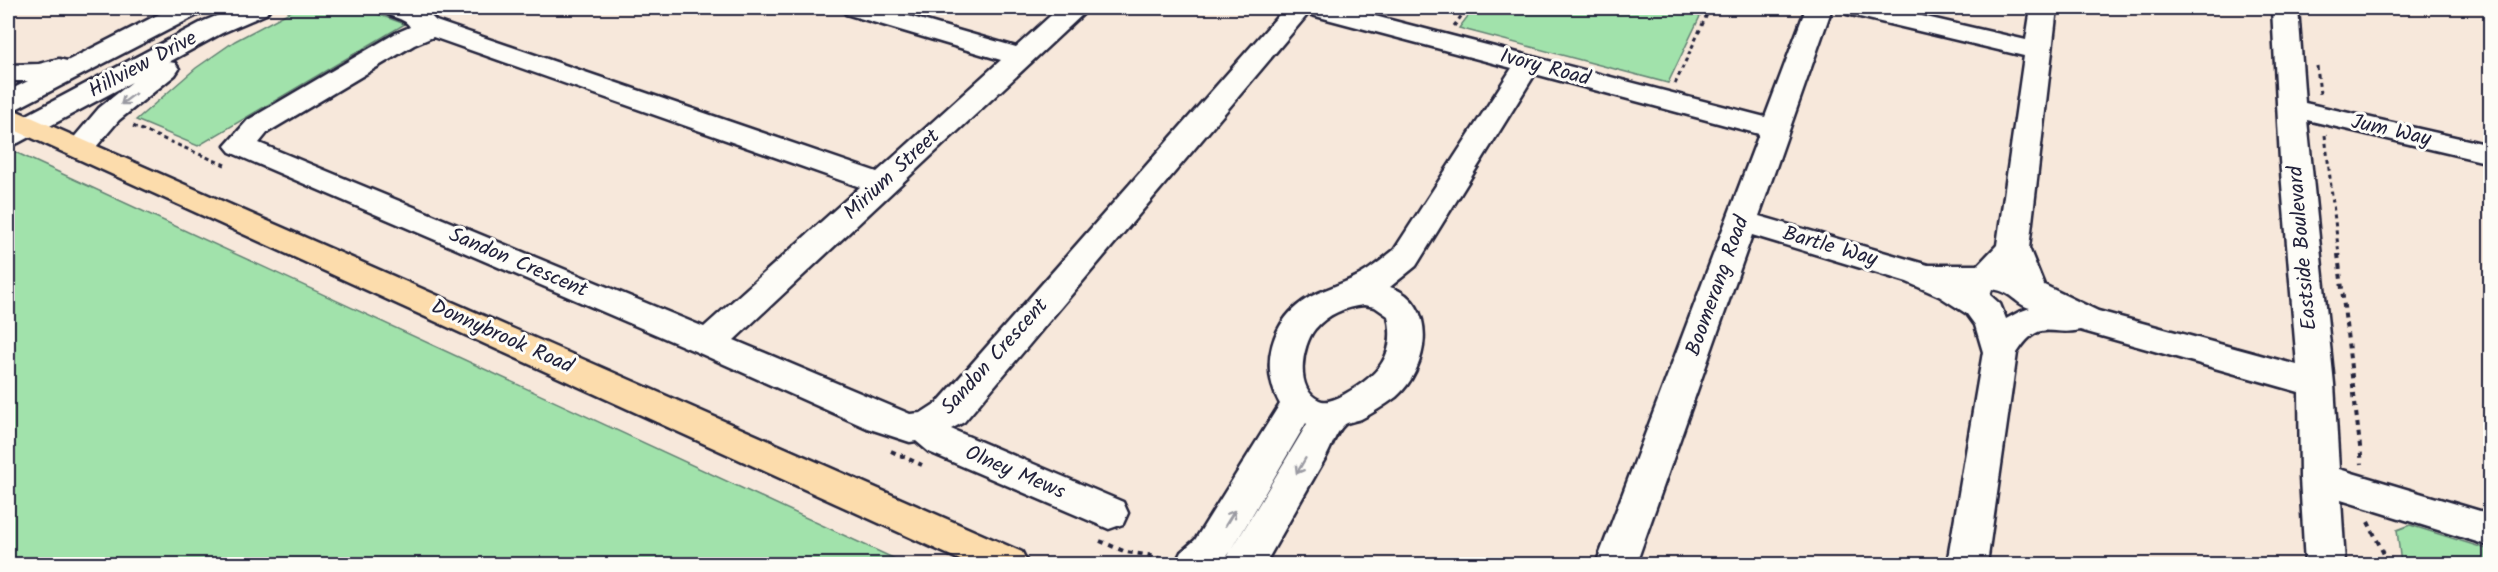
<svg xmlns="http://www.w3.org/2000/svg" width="2498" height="572" viewBox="0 0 2498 572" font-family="Kalam,sans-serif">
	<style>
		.green { fill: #a1e2ab; stroke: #628273; stroke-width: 1.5 }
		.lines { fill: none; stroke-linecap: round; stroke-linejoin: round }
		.minor-casing { stroke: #22223b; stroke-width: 5 }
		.major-casing { stroke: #22223b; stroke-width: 5 }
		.path-far1 { stroke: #22223b; stroke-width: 3; stroke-dasharray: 4 4; stroke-linecap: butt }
		.path { stroke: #22223b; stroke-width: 4; stroke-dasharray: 5 5; stroke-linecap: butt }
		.minor { fill: #fdfcf7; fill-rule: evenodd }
		.major { fill: #fcdcac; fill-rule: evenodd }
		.oneway { stroke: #9a9aa2 }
		.labels { text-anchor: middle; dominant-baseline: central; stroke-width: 6; stroke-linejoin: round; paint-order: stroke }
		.street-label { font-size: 21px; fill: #22223b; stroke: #fdfcf7 }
	</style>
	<rect width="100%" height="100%" fill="#f7e8db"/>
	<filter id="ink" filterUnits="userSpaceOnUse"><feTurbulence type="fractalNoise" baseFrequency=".0167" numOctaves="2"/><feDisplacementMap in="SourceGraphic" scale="12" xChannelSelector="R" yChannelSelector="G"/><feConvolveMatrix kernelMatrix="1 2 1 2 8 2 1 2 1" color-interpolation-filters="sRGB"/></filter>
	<g filter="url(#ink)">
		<!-- green -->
		<path class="green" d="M 297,8 L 374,8 L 369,11 L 405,24 L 198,146 L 136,120 L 196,68 L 235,41 Z
			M 1474,8 L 1704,8 L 1668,83 L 1459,28 Z
			M 15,152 L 906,564 L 8,564 L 8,156 Z
			M 2410,525 L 2490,550 L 2490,564 L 2401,564 L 2397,530 Z"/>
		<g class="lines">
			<!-- minor casing -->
			<g class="minor-casing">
				<path id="minor" d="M 171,8 L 203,8 L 199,14 L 18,108 L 8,110 L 8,91 L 28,81 L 8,81 L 8,65 L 39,64 L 59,59 L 67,61 Z
					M 236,8 L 270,8 L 266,14 L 222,33 L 169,62 L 175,63 L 179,69 L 175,75 L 119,120 L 90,154 L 80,157 L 70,154 L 65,148 L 99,108 L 132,82 L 18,143 L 8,146 L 8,125 L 204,21 Z
					M 381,8 L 422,8 L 436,21 L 877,172 L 1001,60 L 846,14 L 842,8 L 881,8 L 1016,47 L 1059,8 L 1087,8 L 1083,14 L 734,340 L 910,414 L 921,413 L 938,402 L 1285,8 L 1344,8 L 1765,117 L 1806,8 L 1832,8 L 1759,216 L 1928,265 L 1978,265 L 1997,245 L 2024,56 L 1847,14 L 1843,8 L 1887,8 L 2026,40 L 2031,8 L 2057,8 L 2029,248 L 2044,285 L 2098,311 L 2297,365 L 2280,160 L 2272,8 L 2298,8 L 2305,103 L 2490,145 L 2490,163 L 2307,120 L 2334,384 L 2339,469 L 2490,514 L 2490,546 L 2341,500 L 2345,564 L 2305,564 L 2300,478 L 2299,392 L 2080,330 C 2049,337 2040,317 2017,353 L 1987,564 L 1947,564 L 1983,352 L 1975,325 L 1967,314 L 1939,296 L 1907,282 L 1752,235 L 1636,564 L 1596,564 L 1759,134 L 1535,74 L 1416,266 L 1390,287 C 1440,303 1428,370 1396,397 C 1385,405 1373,413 1361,419 C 1356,421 1347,422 1344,425 C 1336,432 1331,448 1326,457 C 1305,493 1285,529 1265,564 L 1224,564 L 1230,552 L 1222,564 L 1175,564 L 1181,552 L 1195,540 L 1280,404 C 1259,366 1271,319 1310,297 C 1329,287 1350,282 1368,270 C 1377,264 1385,257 1394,250 L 1512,68 L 1308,14 L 964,422 L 951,429 L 1123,502 L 1128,513 L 1123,524 L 1109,529 L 929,452 L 916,441 L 910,442 L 867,428 L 697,352 L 230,152 L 225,146 L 248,120 L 396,33 L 410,27 C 404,16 388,19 381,8 ZM 433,37 L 860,187 L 704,327 L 259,143 L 268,132 L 414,45 ZM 1992,289 C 2013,292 2015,304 2030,308 L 2019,312 L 2006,319 L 2000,304 L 1990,295 ZM 1364,305 L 1375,307 L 1388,316 C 1397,356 1377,376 1345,394 C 1338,398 1327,404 1319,400 C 1294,389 1302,345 1315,329 C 1328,314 1345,307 1364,305 ZM 1306,423 L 1307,424 L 1231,551 Z"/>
			</g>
			<!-- major casing -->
			<g class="major-casing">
				<path id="major" d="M 8,107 L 1022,552 L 1028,564 L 969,564 L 8,127 Z"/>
			</g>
			<!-- path-far1 -->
			<path class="path-far1" d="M 1454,26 L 1467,8
				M 2317,66 L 2320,94
				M 1675,84 L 1710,8
				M 133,126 L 225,165
				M 2325,135 L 2339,255"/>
			<!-- path -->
			<path class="path" d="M 2338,254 L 2362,464
				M 891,451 L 922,465
				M 2368,522 L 2389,564
				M 1100,541 L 1126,552 L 1154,556 L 1164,561"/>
			<!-- minor -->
			<use href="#minor" class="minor"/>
			<!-- major -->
			<use href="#major" class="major"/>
		</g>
		<!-- one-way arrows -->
		<defs><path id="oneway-shaft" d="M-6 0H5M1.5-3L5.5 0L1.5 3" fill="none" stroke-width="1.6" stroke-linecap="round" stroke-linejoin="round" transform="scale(1.5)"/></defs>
		<g class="oneway">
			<use href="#oneway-shaft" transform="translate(128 99) rotate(143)"/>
			<use href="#oneway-shaft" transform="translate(1301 466) rotate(120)"/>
			<use href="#oneway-shaft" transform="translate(1230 518) rotate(-59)"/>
		</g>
	</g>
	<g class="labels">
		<!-- street labels -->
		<g class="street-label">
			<text transform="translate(143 65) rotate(-28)">Hillview Drive</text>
			<text transform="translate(1545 68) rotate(15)">Ivory Road</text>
			<text transform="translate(2391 131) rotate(13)">Jum Way</text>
			<text transform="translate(892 175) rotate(-43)">Mirium Street</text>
			<text transform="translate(1830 247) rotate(16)">Bartle Way</text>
			<text transform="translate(2303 248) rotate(-95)">Eastside Boulevard</text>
			<text transform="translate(518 263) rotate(23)">Sandon Crescent</text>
			<text transform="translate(1718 286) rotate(-70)">Boomerang Road</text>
			<text transform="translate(502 337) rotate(24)">Donnybrook Road</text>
			<text transform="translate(995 357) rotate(-48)">Sandon Crescent</text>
			<text transform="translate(1015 473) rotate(23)">Olney Mews</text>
		</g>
	</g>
	<!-- margin -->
	<rect width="2498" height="572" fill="none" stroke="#fdfcf7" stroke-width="30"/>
	<rect x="15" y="15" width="2468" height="542" fill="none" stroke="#22223b" stroke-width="2" filter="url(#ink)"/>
</svg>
